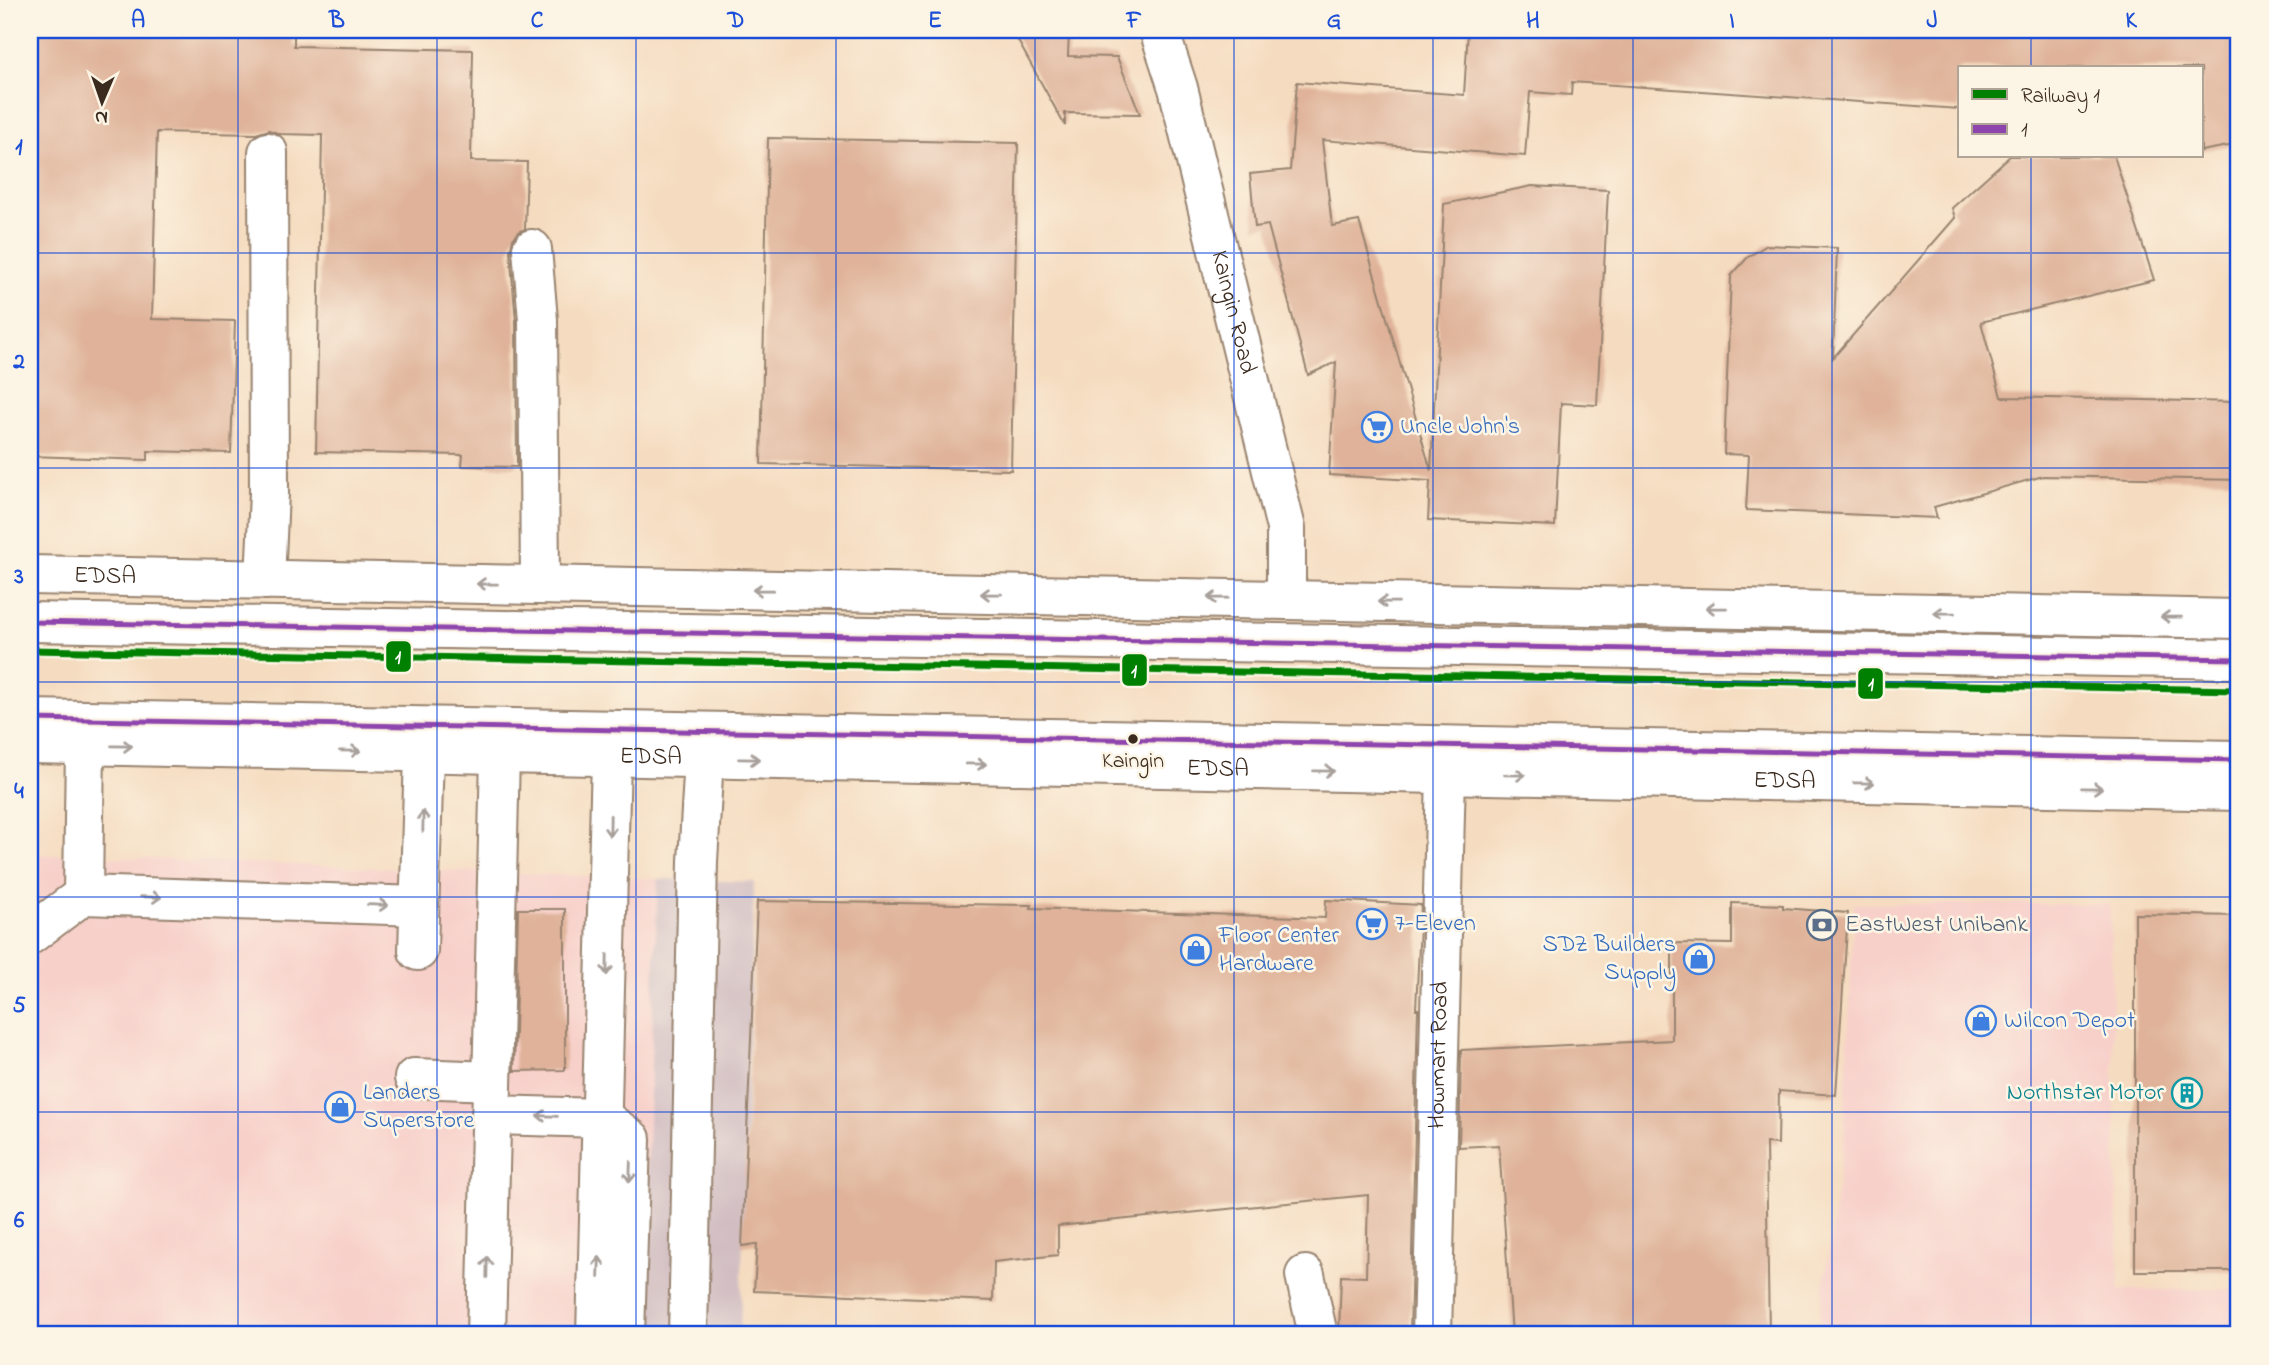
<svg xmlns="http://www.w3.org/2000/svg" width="2269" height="1365" viewBox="0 0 2269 1365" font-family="'Indie Flower',sans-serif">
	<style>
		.built { fill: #f7d0ca }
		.industrial { fill: #d2bec2 }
		.building { fill: #dfb299 }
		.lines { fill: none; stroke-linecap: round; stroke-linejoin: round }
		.minor-casing { stroke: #98836f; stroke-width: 42 }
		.highway-casing { stroke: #98836f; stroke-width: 42 }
		.minor { stroke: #fff; stroke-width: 38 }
		.highway { stroke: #fff; stroke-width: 38 }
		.bus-1-casing { stroke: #fcf5e5; stroke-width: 10 }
		.bus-1 { stroke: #8e44ad; stroke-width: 5 }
		.rail-1-casing { stroke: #fcf5e5; stroke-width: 12 }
		.rail-1 { stroke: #008000; stroke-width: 7 }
		.oneway { stroke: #a79f9a }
		.grid { fill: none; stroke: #1d4ed8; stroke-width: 2; stroke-opacity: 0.55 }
		.bus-dot { fill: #3b2a1e; stroke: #fcf5e5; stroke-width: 2.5 }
		.labels { text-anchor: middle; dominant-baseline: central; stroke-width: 5; stroke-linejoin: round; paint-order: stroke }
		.bus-label { font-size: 22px; fill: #3b2a1e; stroke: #fcf5e5 }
		.street-label { font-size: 24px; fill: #3b2a1e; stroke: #fcf5e5 }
		.shop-label { font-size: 24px; fill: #366cbe; stroke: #fcf5e5; text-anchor: start }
		.service-label { font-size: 24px; fill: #4e5e75; stroke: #fcf5e5; text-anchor: start }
		.culture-label { font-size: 24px; fill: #0d838f; stroke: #fcf5e5; text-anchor: end }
		.line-badge { stroke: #fcf5e5; stroke-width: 2.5 }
		.badge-label { font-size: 19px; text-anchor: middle; font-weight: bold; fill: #fff }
		.neatline { fill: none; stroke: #1d4ed8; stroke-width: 2.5 }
		.grid-label { font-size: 23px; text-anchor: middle; font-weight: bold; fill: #1d4ed8 }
	</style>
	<rect width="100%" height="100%" fill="#fcf5e5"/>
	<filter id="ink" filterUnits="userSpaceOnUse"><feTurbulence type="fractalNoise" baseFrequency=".0143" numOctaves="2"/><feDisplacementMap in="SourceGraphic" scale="14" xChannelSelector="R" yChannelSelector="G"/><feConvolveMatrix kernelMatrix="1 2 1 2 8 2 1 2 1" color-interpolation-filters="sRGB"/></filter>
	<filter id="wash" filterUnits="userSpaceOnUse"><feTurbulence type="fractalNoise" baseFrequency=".00686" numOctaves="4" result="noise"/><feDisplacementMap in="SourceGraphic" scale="28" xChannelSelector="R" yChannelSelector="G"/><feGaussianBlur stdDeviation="1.57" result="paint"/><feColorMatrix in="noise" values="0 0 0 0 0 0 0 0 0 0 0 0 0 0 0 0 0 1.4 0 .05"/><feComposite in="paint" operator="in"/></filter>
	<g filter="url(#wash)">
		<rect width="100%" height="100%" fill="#f5dcc0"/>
		<!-- built -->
		<path class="built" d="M 30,854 L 658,879 L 644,1335 L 30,1335 Z
			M 1854,904 L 2110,904 L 2119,1290 L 2239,1289 L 2239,1335 L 1817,1335 L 1844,1138 Z"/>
		<!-- industrial -->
		<path class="industrial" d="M 658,879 L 754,882 L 740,1335 L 641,1335 Z"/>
		<g id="blocks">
			<!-- building -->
			<path class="building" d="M 30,30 L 294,30 L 294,46 L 473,50 L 471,161 L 527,162 L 525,229 L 519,232 L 513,239 L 510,251 L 516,321 L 517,467 L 462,466 L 463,455 L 316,452 L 322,135 L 280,134 L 269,130 L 256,134 L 157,132 L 152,319 L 235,321 L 231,453 L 148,451 L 148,460 L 30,456 Z
				M 1012,30 L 1069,30 L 1068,56 L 1117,57 L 1140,114 L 1065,113 L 1065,126 Z
				M 1468,30 L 2239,30 L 2239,144 L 2201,151 L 2201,68 L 1959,68 L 1959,109 L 1572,82 L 1571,95 L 1530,92 L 1525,156 L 1322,140 L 1332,226 L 1359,221 L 1431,471 L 1444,204 L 1532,186 L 1608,190 L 1597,405 L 1561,403 L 1555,526 L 1428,520 L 1430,481 L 1329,475 L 1336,362 L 1308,375 L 1268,225 L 1255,227 L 1250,174 L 1290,170 L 1297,82 L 1464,95 Z
				M 768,138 L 1018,143 L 1011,470 L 761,464 Z
				M 2010,156 L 2114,156 L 2154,280 L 1981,322 L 2001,397 L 2239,402 L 2239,480 L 2043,476 L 1934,507 L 1937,518 L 1746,510 L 1749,455 L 1724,454 L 1731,276 L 1748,257 L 1767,245 L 1837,248 L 1833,358 L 1955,218 L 1952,208 Z
				M 1326,900 L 1421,905 L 1416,1009 L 1418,1009 L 1410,1335 L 1339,1332 L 1341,1276 L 1366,1277 L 1368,1195 L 1058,1226 L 1058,1255 L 994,1262 L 993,1301 L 754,1291 L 757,1244 L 742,1246 L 757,901 L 1032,905 L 1031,908 L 1325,918 Z
				M 1732,903 L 1783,905 L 1783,908 L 1848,913 L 1836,1095 L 1779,1091 L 1778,1144 L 1766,1143 L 1769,1335 L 1512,1335 L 1499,1145 L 1459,1147 L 1461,1050 L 1672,1040 L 1672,943 L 1732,944 Z
				M 518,909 L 565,909 L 565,1070 L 514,1071 Z
				M 2135,914 L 2239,916 L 2239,1271 L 2135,1271 Z"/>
		</g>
	</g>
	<g filter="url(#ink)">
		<use href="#blocks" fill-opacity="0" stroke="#98836f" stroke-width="2"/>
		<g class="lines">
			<!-- minor casing -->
			<g class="minor-casing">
				<g id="minor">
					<path id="s1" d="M 1159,30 L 1178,88 L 1286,528 L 1286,600"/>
					<path d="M 532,249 L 538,320 L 540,585"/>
					<path d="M 265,580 L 269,493 L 268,152"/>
					<path d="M 30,622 L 2239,659"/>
					<path d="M 30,719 L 2239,760"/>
					<path d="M 83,895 L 85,745"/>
					<path d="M 30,935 L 83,895 L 419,906"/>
					<path d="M 418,951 L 424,753"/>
					<path d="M 414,1078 L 492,1081"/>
					<path d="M 491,1115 L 603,1118 L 631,1139 L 625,1335"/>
					<path d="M 1305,1275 L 1318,1335"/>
					<path d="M 486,1335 L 500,755"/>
					<path d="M 596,1335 L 611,758"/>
					<path d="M 688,1335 L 698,861 L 704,758"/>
					<path id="s2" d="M 1432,1335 L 1446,773"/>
				</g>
			</g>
			<!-- highway casing -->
			<g class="highway-casing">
				<g id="highway">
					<path id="s3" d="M 30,575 L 2239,619"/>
					<path id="s4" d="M 30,744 L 2239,791"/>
				</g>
			</g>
			<!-- minor -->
			<use href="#minor" class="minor"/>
			<!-- highway -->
			<use href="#highway" class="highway"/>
			<!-- bus-1 casing -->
			<g class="bus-1-casing">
				<path id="bus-1" d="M 30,622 L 2239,659
					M 30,719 L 2239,760"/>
			</g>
			<!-- bus-1 -->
			<use href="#bus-1" class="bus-1"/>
			<!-- rail-1 casing -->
			<g class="rail-1-casing">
				<path id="rail-1" d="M 30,650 L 2239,690"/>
			</g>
			<!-- rail-1 -->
			<use href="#rail-1" class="rail-1"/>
		</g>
		<!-- one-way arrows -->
		<defs><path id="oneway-shaft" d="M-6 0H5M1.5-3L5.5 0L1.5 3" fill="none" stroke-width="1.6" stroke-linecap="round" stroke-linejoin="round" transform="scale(1.75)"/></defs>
		<g class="oneway">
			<use href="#oneway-shaft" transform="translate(487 584) rotate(-179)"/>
			<use href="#oneway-shaft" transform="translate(763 590) rotate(-179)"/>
			<use href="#oneway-shaft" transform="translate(991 594) rotate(-179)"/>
			<use href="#oneway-shaft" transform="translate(1218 598) rotate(-179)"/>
			<use href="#oneway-shaft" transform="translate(1388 602) rotate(-179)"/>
			<use href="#oneway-shaft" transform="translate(1716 608) rotate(-179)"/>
			<use href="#oneway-shaft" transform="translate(1944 613) rotate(-179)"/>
			<use href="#oneway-shaft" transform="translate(2171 617) rotate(-179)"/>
			<use href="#oneway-shaft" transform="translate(122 746) rotate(1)"/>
			<use href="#oneway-shaft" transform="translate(350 751) rotate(1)"/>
			<use href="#oneway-shaft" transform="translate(749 759) rotate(1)"/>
			<use href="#oneway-shaft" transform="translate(976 764) rotate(1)"/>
			<use href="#oneway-shaft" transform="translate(1324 771) rotate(1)"/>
			<use href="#oneway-shaft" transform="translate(1515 775) rotate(1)"/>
			<use href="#oneway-shaft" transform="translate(1864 783) rotate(1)"/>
			<use href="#oneway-shaft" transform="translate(2092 788) rotate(1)"/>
			<use href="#oneway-shaft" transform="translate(423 821) rotate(-89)"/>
			<use href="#oneway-shaft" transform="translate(610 826) rotate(91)"/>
			<use href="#oneway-shaft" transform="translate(151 897) rotate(2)"/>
			<use href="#oneway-shaft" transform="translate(378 905) rotate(2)"/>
			<use href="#oneway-shaft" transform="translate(607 965) rotate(91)"/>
			<use href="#oneway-shaft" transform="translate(547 1116) rotate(-178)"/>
			<use href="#oneway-shaft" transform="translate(630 1172) rotate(92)"/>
			<use href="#oneway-shaft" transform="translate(487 1267) rotate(-89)"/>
			<use href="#oneway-shaft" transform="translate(599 1267) rotate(-88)"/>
		</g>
	</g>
	<!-- grid -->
	<path class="grid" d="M 238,30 L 238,1335M 437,30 L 437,1335M 636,30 L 636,1335M 836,30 L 836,1335M 1035,30 L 1035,1335M 1234,30 L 1234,1335M 1433,30 L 1433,1335M 1633,30 L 1633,1335M 1832,30 L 1832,1335M 2031,30 L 2031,68M 2031,156 L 2031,1335M 30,253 L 2239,253M 30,468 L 2239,468M 30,682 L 2239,682M 30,897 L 2239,897M 30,1112 L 2239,1112"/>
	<!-- icons -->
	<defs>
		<g id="supermarket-ring" transform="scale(1.575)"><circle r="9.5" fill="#fcf5e5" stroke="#3f7fe0" stroke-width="1.5"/><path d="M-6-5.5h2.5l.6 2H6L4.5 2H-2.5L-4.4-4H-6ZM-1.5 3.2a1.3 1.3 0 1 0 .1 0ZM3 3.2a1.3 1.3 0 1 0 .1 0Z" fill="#3f7fe0"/></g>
		<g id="bank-ring" transform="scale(1.575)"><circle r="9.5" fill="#fcf5e5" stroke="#5c6f8a" stroke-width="1.5"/><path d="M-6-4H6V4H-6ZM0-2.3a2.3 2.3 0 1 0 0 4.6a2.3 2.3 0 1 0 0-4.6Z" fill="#5c6f8a"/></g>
		<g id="shop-ring" transform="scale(1.575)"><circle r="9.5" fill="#fcf5e5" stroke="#3f7fe0" stroke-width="1.5"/><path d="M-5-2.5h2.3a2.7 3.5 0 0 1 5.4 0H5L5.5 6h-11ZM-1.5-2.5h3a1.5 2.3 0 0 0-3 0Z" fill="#3f7fe0"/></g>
		<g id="building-ring" transform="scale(1.575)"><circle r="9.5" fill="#fcf5e5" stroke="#0f9aa8" stroke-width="1.5"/><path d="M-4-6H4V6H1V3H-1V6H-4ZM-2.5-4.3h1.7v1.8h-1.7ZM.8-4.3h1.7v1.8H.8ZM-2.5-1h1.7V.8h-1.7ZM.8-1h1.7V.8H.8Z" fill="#0f9aa8"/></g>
	</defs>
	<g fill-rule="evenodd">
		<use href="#supermarket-ring" x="1377" y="427"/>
		<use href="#supermarket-ring" x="1372" y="924"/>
		<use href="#bank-ring" x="1822" y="925"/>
		<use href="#shop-ring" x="1196" y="950"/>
		<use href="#shop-ring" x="1699" y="959"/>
		<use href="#shop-ring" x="1981" y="1021"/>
		<use href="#building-ring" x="2187" y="1093"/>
		<use href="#shop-ring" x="340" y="1107"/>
	</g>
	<!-- markers -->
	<circle class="bus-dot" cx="1133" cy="739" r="6"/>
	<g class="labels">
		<!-- bus labels -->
		<g class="bus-label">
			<text x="1133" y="762">Kaingin</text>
		</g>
		<!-- street labels -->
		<g class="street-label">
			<text stroke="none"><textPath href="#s1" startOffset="292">Kaingin Road</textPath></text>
			<text stroke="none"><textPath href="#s3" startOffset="75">EDSA</textPath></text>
			<text stroke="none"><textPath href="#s4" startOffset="621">EDSA</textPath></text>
			<text stroke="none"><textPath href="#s4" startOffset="1188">EDSA</textPath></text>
			<text stroke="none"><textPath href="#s4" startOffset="1755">EDSA</textPath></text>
			<text stroke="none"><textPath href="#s2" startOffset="280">Howmart Road</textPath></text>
		</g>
		<!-- shop labels -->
		<g class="shop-label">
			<text x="1400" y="427">Uncle John's</text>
			<text x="1395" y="924">7-Eleven</text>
			<text x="1219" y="936">Floor Center<tspan x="1219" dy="28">Hardware</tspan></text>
			<text x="1676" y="945" text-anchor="end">SDZ Builders<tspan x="1676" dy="28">Supply</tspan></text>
			<text x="2004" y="1021">Wilcon Depot</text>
			<text x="363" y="1093">Landers<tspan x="363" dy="28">Superstore</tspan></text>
		</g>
		<!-- service labels -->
		<g class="service-label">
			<text x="1845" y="925">EastWest Unibank</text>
		</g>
		<!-- culture labels -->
		<g class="culture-label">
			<text x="2164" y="1093">Northstar Motor</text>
		</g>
	</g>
	<g class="line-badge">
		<rect x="385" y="640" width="27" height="33" rx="7" fill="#008000"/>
		<rect x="1121" y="653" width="27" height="34" rx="7" fill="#008000"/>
		<rect x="1857" y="667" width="27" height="33" rx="7" fill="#008000"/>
	</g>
	<g class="badge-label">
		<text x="398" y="663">1</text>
		<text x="1134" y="677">1</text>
		<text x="1871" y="690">1</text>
	</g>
	<!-- margin -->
	<rect width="2269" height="1365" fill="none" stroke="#fcf5e5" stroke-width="77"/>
	<!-- legend -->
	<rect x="1958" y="66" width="245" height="91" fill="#fcf5e5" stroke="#afa495" stroke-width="2"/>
	<rect x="1972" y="89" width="35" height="10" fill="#008000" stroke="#afa495" stroke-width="2"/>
	<text x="2021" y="102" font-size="21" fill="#3b2a1e">Railway 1</text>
	<rect x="1972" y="124" width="35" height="10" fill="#8e44ad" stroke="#afa495" stroke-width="2"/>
	<text x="2021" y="136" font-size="21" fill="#3b2a1e">1</text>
	<!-- north arrow -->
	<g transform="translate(102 102) rotate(182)" stroke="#fcf5e5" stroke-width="5" paint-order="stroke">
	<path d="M0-5L12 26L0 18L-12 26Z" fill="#3b2a1e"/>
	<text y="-10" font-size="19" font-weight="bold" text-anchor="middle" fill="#3b2a1e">N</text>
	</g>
	<rect x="38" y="38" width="2192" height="1288" class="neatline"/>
	<g class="grid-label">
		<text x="138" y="27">A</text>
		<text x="337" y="27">B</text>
		<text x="537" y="27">C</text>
		<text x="736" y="27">D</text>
		<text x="935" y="27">E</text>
		<text x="1134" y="27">F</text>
		<text x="1334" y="27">G</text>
		<text x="1533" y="27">H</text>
		<text x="1732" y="27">I</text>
		<text x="1932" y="27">J</text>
		<text x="2131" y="27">K</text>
		<text x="19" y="154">1</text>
		<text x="19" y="368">2</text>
		<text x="19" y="583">3</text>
		<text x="19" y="798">4</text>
		<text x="19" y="1012">5</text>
		<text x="19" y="1227">6</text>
	</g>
</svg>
